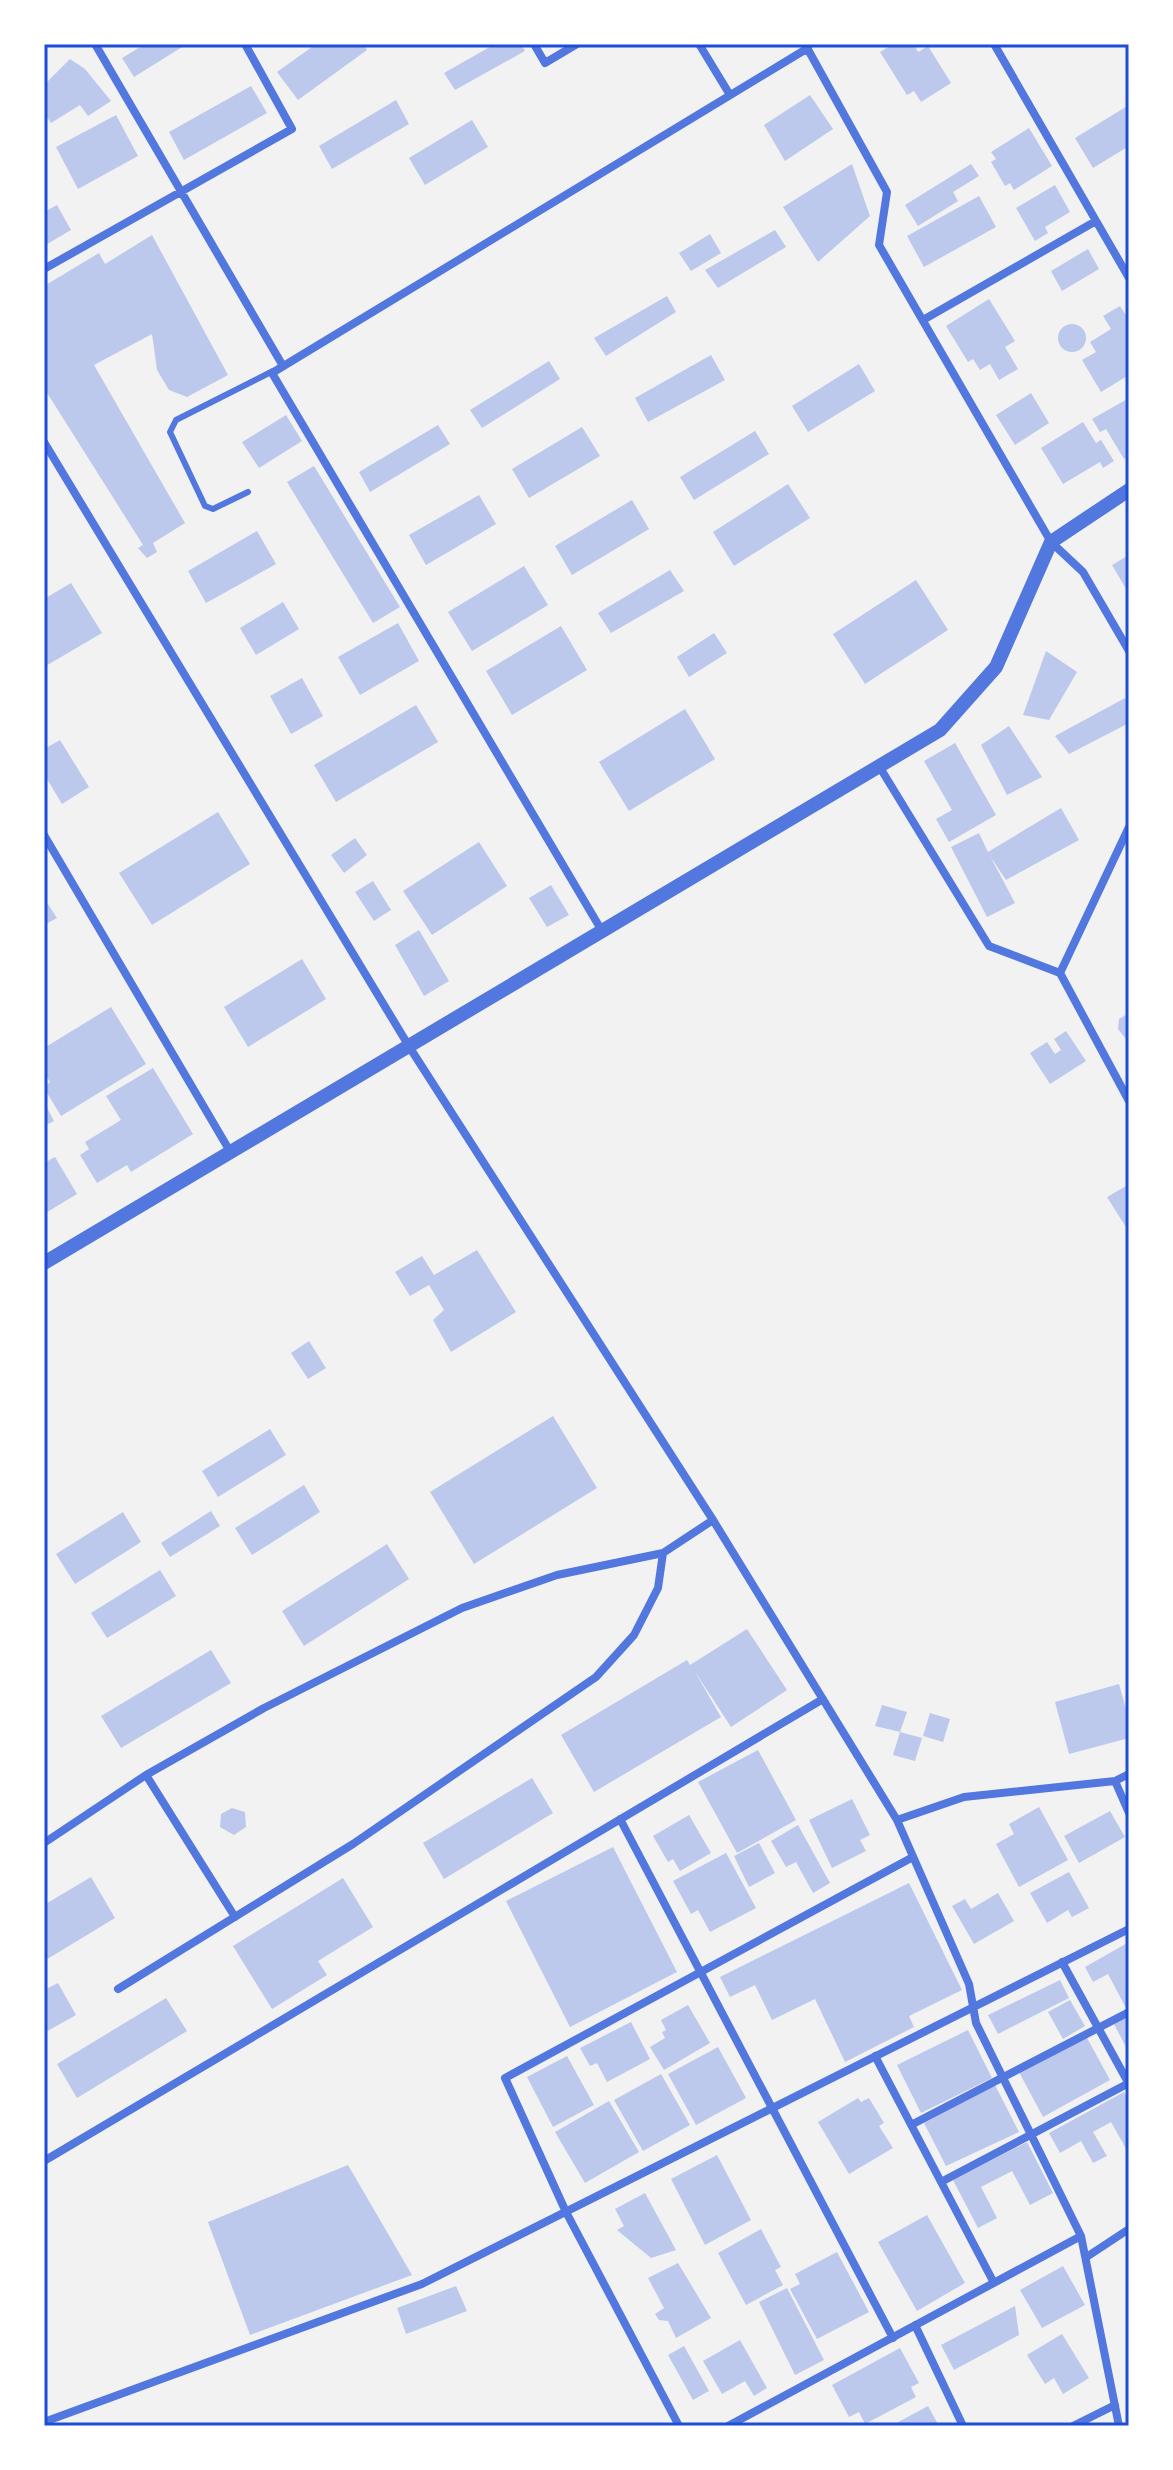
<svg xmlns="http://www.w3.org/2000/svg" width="1173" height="2470" viewBox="0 0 1173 2470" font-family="'Open Sans',sans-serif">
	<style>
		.building { fill: #bdc9ec }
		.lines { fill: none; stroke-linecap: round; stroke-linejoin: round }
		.service { stroke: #5277de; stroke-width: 6 }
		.minor { stroke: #5277de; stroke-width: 8 }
		.tertiary { stroke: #5277de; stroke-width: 14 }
		.neatline { fill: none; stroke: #1d4ed8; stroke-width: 3 }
	</style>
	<rect width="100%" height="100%" fill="#f2f2f2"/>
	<!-- building -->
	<path class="building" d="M 145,44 L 187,44 L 134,77 L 122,58 Z
		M 316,44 L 363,44 L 367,50 L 298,100 L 277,72 Z
		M 495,44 L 521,44 L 525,51 L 455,90 L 444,73 Z
		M 893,44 L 914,44 L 918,52 L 928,46 L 951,83 L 921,102 L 914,91 L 907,95 L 880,52 Z
		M 70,59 L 85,69 L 111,101 L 88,116 L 80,105 L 51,123 L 44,113 L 44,85 Z
		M 251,86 L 267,113 L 184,160 L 169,132 Z
		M 810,95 L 833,129 L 785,161 L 764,125 Z
		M 396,100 L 409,124 L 332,169 L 319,146 Z
		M 1129,105 L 1129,146 L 1093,168 L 1075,138 Z
		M 116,115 L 138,156 L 78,189 L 56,147 Z
		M 472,120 L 488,147 L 425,185 L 409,158 Z
		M 1029,128 L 1052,166 L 1014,190 L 1010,183 L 1005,186 L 991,162 L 996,159 L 991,152 Z
		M 852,164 L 870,216 L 818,262 L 783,207 Z
		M 971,164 L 979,176 L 953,192 L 958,201 L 918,226 L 905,205 Z
		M 1055,185 L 1070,212 L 1045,227 L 1048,233 L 1035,241 L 1016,208 Z
		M 979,196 L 996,227 L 924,267 L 907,236 Z
		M 57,205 L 71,230 L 44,246 L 44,212 Z
		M 775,230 L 786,247 L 718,288 L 705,270 Z
		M 710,234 L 721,253 L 691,271 L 679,253 Z
		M 152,235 L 228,375 L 187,397 L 169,390 L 157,370 L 152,334 L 94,365 L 185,523 L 153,543 L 157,552 L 147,558 L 138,548 L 143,545 L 44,388 L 44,286 L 99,253 L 105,264 Z
		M 1088,249 L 1099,269 L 1062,291 L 1051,271 Z
		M 667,296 L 676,312 L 606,356 L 594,338 Z
		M 989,299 L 1015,341 L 1005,347 L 1018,369 L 999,380 L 990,364 L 980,370 L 973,359 L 968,362 L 946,326 Z
		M 1120,306 L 1129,320 L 1129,375 L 1101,392 L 1082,360 L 1096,352 L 1090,342 L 1111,329 L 1103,316 Z
		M1058 338a14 14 0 1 1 28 0a14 14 0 1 1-28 0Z
		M 711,355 L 725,380 L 648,422 L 635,398 Z
		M 549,361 L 560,379 L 482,428 L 470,410 Z
		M 859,364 L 875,391 L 808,432 L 792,406 Z
		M 1031,393 L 1049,423 L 1015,445 L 996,415 Z
		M 1129,398 L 1129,456 L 1124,459 L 1106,429 L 1100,432 L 1092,419 Z
		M 286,415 L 302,441 L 259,468 L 242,442 Z
		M 1083,422 L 1096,443 L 1101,440 L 1114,461 L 1103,468 L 1100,462 L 1063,484 L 1041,448 Z
		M 438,425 L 450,444 L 370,492 L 359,472 Z
		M 582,427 L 600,456 L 529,498 L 512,469 Z
		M 755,431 L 769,454 L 694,500 L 680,477 Z
		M 314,466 L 400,607 L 373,623 L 287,482 Z
		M 788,484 L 810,518 L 734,566 L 713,532 Z
		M 479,495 L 496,524 L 426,565 L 409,535 Z
		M 632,500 L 649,529 L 572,575 L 555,546 Z
		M 257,531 L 276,564 L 206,603 L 188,571 Z
		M 1129,555 L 1129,594 L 1112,565 Z
		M 524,566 L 548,605 L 472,651 L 448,612 Z
		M 670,570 L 684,591 L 611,633 L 598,613 Z
		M 916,580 L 948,630 L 865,684 L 833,634 Z
		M 71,583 L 102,633 L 44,667 L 44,599 Z
		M 283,602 L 299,629 L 256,655 L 240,628 Z
		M 398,623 L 419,661 L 360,695 L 338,657 Z
		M 561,626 L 587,670 L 512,715 L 486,671 Z
		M 714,633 L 727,653 L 689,677 L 677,657 Z
		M 1046,651 L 1077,672 L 1049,720 L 1023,715 Z
		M 302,678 L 323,716 L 291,734 L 270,696 Z
		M 1125,698 L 1129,704 L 1129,723 L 1069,754 L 1055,736 Z
		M 416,705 L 438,742 L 336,802 L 314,765 Z
		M 685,709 L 715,759 L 629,811 L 599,762 Z
		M 1009,726 L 1042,777 L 1007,795 L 981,745 Z
		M 60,740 L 89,787 L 62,804 L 44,774 L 44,749 Z
		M 955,743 L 996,815 L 949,842 L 936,819 L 952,810 L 924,761 Z
		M 1061,808 L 1079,840 L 1006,880 L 990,856 L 1015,903 L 987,917 L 951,847 L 979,833 L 988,852 Z
		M 218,812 L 250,864 L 152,925 L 119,873 Z
		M 355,838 L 367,855 L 344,873 L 331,855 Z
		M 479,842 L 507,886 L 432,935 L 403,891 Z
		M 373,881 L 391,910 L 374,921 L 355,892 Z
		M 551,885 L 569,915 L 547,927 L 529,898 Z
		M 44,898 L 57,918 L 44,925 Z
		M 419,930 L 449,981 L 424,996 L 395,945 Z
		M 302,959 L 326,999 L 248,1047 L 224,1007 Z
		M 111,1007 L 146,1064 L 61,1116 L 44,1088 L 50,1082 L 44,1072 L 44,1048 Z
		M 1129,1013 L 1129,1043 L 1118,1029 L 1119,1019 Z
		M 1066,1031 L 1086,1061 L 1050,1084 L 1030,1053 L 1047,1042 L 1055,1054 L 1061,1050 L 1054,1039 Z
		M 153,1068 L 193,1134 L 131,1172 L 127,1165 L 97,1183 L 80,1155 L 89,1149 L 85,1142 L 121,1120 L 106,1096 Z
		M 44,1102 L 54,1121 L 44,1126 Z
		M 55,1157 L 77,1194 L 44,1214 L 44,1163 Z
		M 1126,1186 L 1129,1191 L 1129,1232 L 1107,1197 Z
		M 477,1250 L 516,1312 L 451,1352 L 433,1320 L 444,1310 L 429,1285 L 410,1296 L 395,1272 L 422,1256 L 434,1275 Z
		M 309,1341 L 326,1368 L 308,1379 L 291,1353 Z
		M 553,1416 L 597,1488 L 474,1564 L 430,1492 Z
		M 270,1429 L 286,1455 L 218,1497 L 202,1471 Z
		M 304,1485 L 320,1512 L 252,1555 L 235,1528 Z
		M 211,1511 L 220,1526 L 170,1557 L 161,1543 Z
		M 123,1512 L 141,1542 L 75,1584 L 56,1554 Z
		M 387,1544 L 409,1579 L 304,1646 L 282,1611 Z
		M 160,1570 L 176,1596 L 107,1638 L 91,1613 Z
		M 747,1629 L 787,1690 L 731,1727 L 694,1670 L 721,1717 L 594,1792 L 561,1735 L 687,1660 L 690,1665 Z
		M 211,1650 L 231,1683 L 121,1748 L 101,1716 Z
		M 1119,1684 L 1129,1720 L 1129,1738 L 1069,1754 L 1055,1702 Z
		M 882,1705 L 907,1712 L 900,1732 L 922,1738 L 915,1761 L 893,1755 L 900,1732 L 875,1726 Z
		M 930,1713 L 950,1719 L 943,1742 L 923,1736 Z
		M 758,1750 L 796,1820 L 737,1853 L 698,1782 Z
		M 532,1778 L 553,1813 L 444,1879 L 423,1843 Z
		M 852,1799 L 870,1835 L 860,1840 L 866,1851 L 832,1868 L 809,1820 Z
		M 1039,1807 L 1068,1860 L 1019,1887 L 996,1844 L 1014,1834 L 1009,1824 Z
		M 232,1808 L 245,1812 L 246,1827 L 234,1835 L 220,1827 L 221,1814 Z
		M 1110,1811 L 1125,1837 L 1079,1863 L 1064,1836 Z
		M 689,1815 L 711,1853 L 680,1871 L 673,1859 L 668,1862 L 653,1836 Z
		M 798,1825 L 830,1883 L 813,1893 L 796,1862 L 786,1867 L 771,1841 Z
		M 759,1843 L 775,1873 L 749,1887 L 734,1856 Z
		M 613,1847 L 677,1972 L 570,2027 L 506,1901 Z
		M 726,1853 L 756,1908 L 710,1932 L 698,1910 L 691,1914 L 673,1881 Z
		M 1069,1872 L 1089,1908 L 1072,1917 L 1068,1910 L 1047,1923 L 1030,1893 Z
		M 91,1877 L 115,1918 L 44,1961 L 44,1905 Z
		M 343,1878 L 373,1927 L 318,1961 L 327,1975 L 272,2009 L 233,1946 Z
		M 909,1883 L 962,1990 L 909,2016 L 914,2027 L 845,2062 L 815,1999 L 772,2020 L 755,1985 L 730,1997 L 720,1977 Z
		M 998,1893 L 1014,1921 L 974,1944 L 952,1906 L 965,1899 L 971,1909 Z
		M 1129,1942 L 1129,2007 L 1126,2008 L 1108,1974 L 1093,1982 L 1085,1967 Z
		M 1060,1980 L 1069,1998 L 998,2034 L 988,2015 Z
		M 58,1983 L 76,2015 L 44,2033 L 44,1990 Z
		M 166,1998 L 187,2031 L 77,2098 L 57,2064 Z
		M 1070,2000 L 1085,2026 L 1063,2039 L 1048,2012 Z
		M 688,2005 L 710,2043 L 664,2070 L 650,2047 L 665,2038 L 662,2032 L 666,2030 L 661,2020 Z
		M 1129,2016 L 1129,2053 L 1114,2024 Z
		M 631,2022 L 650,2059 L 607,2082 L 597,2063 L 590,2066 L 580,2048 Z
		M 968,2030 L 992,2078 L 921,2113 L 897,2065 Z
		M 1086,2036 L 1110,2080 L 1043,2117 L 1019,2072 Z
		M 718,2047 L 746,2098 L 696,2125 L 668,2074 Z
		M 567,2056 L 594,2105 L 553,2127 L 527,2077 Z
		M 661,2074 L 690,2125 L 643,2151 L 614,2100 Z
		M 995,2085 L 1019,2132 L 946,2166 L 924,2123 Z
		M 1124,2092 L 1129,2101 L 1129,2154 L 1111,2122 L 1093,2132 L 1107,2156 L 1093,2163 L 1081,2141 L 1060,2153 L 1049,2133 Z
		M 858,2098 L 861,2102 L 869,2098 L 884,2123 L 879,2126 L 893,2148 L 849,2174 L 818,2122 Z
		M 609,2101 L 639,2152 L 585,2183 L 555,2132 Z
		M 1027,2142 L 1053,2193 L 1030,2205 L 1012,2171 L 981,2187 L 997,2218 L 978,2228 L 953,2180 Z
		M 717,2155 L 751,2220 L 705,2245 L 671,2179 Z
		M 348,2165 L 412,2275 L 250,2335 L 208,2222 Z
		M 645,2193 L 676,2250 L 651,2258 L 617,2230 L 624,2226 L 615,2209 Z
		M 927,2215 L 965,2283 L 917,2311 L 878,2242 Z
		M 761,2229 L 781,2267 L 775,2270 L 783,2285 L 746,2305 L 718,2253 Z
		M 837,2252 L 869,2312 L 817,2339 L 790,2289 L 800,2284 L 795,2274 Z
		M 678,2263 L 711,2318 L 676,2338 L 668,2321 L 659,2320 L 655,2314 L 664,2308 L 648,2278 Z
		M 1063,2266 L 1085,2305 L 1042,2328 L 1020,2290 Z
		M 456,2286 L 467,2311 L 406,2334 L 397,2308 Z
		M 787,2288 L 824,2360 L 795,2375 L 759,2302 Z
		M 1015,2306 L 1019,2335 L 954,2370 L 941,2345 Z
		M 1062,2334 L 1089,2378 L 1063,2394 L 1054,2378 L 1045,2384 L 1027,2355 Z
		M 740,2340 L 767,2388 L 754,2396 L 745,2381 L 722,2394 L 703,2361 Z
		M 684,2346 L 709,2391 L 693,2400 L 668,2355 Z
		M 900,2348 L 919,2383 L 911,2387 L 916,2397 L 865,2424 L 859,2412 L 849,2417 L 832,2385 Z
		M 928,2406 L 939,2426 L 891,2426 Z"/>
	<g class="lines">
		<!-- service -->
		<path class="service" d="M 248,492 L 213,509 L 205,506 L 170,432 L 176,420 L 273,371"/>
		<!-- minor -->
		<path class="minor" d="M 95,44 L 283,366
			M 534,44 L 545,63 L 577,44
			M 699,44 L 730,95
			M 994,44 L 1129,278
			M 806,46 L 887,192 L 879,245 L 1051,542 L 1083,572 L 1129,651
			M 44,269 L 292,129 L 245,44
			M 923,320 L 1096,221
			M 44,442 L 410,1048 L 713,1520 L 897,1820 L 969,1984 L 976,2023 L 1081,2236 L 1119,2426
			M 879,766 L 989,946 L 1060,973
			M 44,835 L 231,1153
			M 602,931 L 272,373 L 808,48
			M 1060,973 L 1129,827
			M 1060,973 L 1129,1101
			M 146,1775 L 235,1917
			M 1115,1781 L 1129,1813
			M 620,1819 L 893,2338
			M 897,1820 L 964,1797 L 1115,1781 L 1129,1774
			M 44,1843 L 146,1775 L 264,1708 L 462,1608 L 557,1575 L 663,1553 L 713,1520
			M 1062,1962 L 1129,2084
			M 118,1989 L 353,1844 L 596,1677 L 634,1635 L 658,1588 L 663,1553
			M 875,2056 L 994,2283
			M 911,2125 L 1129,2012
			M 44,2161 L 823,1699
			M 941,2182 L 1129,2083
			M 1088,2256 L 1129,2229
			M 915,2325 L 963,2426
			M 44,2422 L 422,2284 L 1129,1929
			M 679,2426 L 566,2212 L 505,2078 L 913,1857
			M 728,2426 L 1081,2236
			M 1073,2426 L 1115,2405"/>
		<!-- tertiary -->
		<path class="tertiary" d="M 44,1263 L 940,730 L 996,667 L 1051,542 L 1129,490"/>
	</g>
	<!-- border -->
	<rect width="1173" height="2470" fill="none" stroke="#ffffff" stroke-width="92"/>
	<rect x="46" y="46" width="1081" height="2378" class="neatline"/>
</svg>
